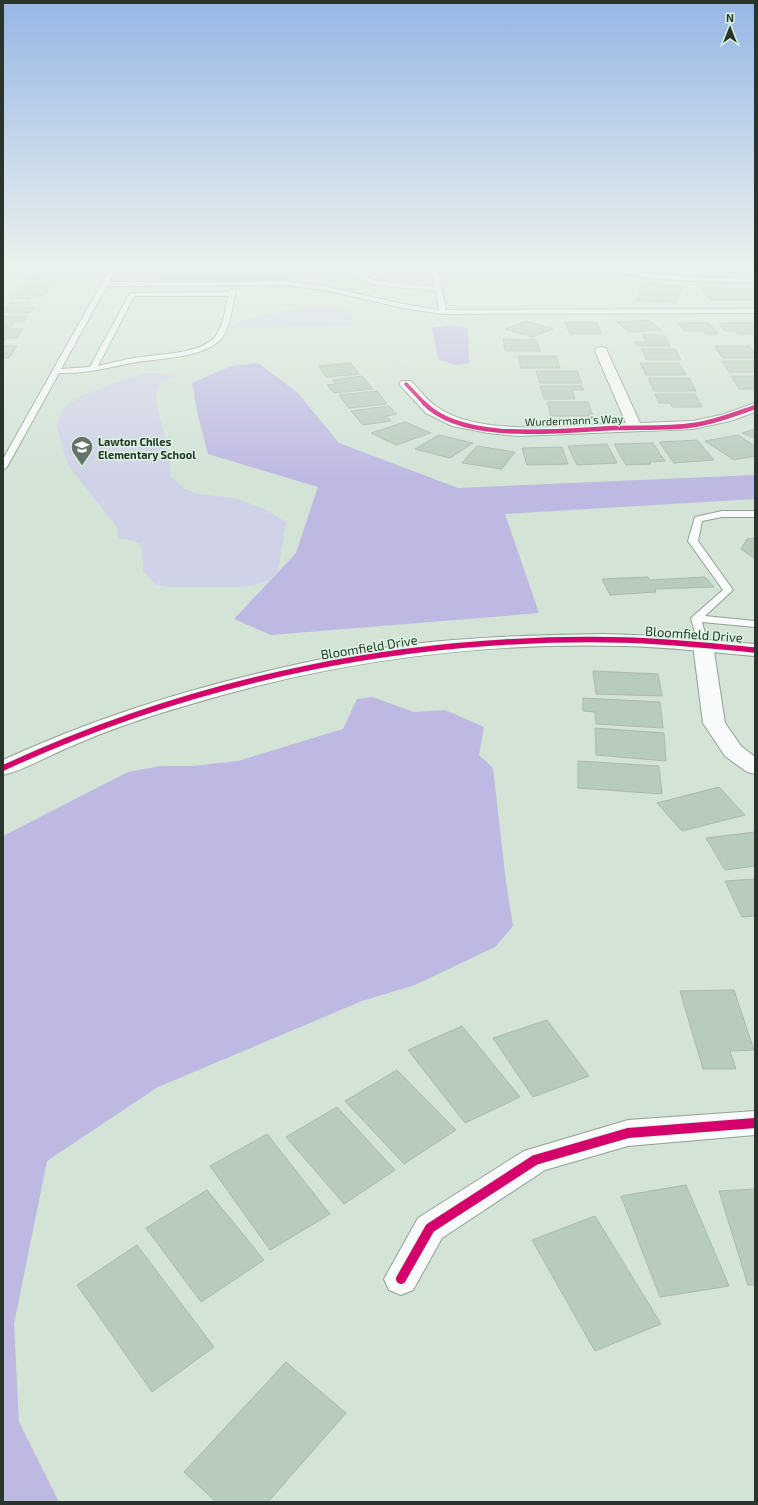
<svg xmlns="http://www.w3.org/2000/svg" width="758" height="1505" viewBox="0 0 758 1505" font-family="'Exo 2',sans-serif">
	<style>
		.green { fill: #d0d2e7 }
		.water { fill: #beb9e3 }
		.building { fill: #b8ccbd; stroke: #abb8ae }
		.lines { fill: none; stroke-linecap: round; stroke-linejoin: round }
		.service-casing { stroke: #93a096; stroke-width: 2 }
		.minor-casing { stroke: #93a096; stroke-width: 2 }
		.tertiary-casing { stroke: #93a096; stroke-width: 2 }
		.path { stroke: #cbd0cd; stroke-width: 1.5; stroke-dasharray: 0.5 1.5; stroke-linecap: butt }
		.service { fill: #f8fbf9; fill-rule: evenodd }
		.minor { fill: #f8fbf9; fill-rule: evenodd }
		.tertiary { fill: #f8fbf9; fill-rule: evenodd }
		.cycleway-far3-casing { stroke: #d9f7e0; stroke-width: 5 }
		.cycleway-far2-casing { stroke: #d9f7e0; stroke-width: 6 }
		.cycleway-far1-casing { stroke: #d9f7e0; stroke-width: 8 }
		.cycleway-casing { stroke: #d9f7e0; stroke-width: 12 }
		.cycleway-far3 { stroke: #d6006c; stroke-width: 3.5 }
		.cycleway-far2 { stroke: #d6006c; stroke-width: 4.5 }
		.cycleway-far1 { stroke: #d6006c; stroke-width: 5.5 }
		.cycleway { stroke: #d6006c; stroke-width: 10 }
		.labels { text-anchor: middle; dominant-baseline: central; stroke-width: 3; stroke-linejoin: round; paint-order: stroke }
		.far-street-label { font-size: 11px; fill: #29352c; stroke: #d9f7e0 }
		.far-poi-label { font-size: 11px; font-weight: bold; fill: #29352c; stroke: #d9f7e0; text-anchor: start }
		.street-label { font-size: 13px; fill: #29352c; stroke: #d9f7e0 }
	</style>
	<rect width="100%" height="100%" fill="#d3e3d6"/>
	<!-- green -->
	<path class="green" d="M 333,307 L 348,311 L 357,325 L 228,328 C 258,311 299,308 333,307 Z
		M 142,373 L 160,373 L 176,377 C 169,379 162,382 158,389 C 151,401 169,445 171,461 C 171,466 170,471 170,476 L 185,489 L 199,494 L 234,498 L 262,508 L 286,522 L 278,572 L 268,581 L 245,587 L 167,587 L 155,584 L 143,571 L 142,549 L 139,543 L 126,539 L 118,539 L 117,527 L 68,465 L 56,425 L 65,407 L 79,397 Z"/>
	<!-- water -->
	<path class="water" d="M 453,324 L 468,329 L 469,363 L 455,365 L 438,359 L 432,328 Z
		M 258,363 L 297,392 L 339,443 L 458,488 L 755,475 L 755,499 L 505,514 L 539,613 L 271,635 L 234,619 L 296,553 L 318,487 L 208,454 L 198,416 L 192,383 L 231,366 Z
		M 372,697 L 414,712 L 445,710 L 484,727 L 479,755 L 493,768 L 506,882 L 513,926 L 495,947 L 415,985 L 362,1001 L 158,1087 L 47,1161 L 14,1324 L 19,1422 L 58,1500 L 58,1502 L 3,1502 L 3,836 L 128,772 L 161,766 L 192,766 L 238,761 L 343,729 L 357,699 Z"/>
	<!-- building -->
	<path class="building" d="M 36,265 L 54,265 L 53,267 L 61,267 L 57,272 L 49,272 L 47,274 L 29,274 Z
		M 157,265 L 349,265 L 349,272 L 306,272 L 305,278 L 287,278 L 287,280 L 179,280 L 180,279 L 161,279 L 163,273 L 153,273 Z
		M 679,265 L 755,265 L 755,273 L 682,272 Z
		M 27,277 L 47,277 L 44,281 L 55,281 L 51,287 L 20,287 Z
		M 645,283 L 683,287 L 675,303 L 636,300 Z
		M 18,289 L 49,289 L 45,296 L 34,296 L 32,299 L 10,299 Z
		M 702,289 L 755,289 L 755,300 L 710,300 Z
		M 10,302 L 29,302 L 25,308 L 34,308 L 30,313 L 3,313 L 3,308 L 6,308 Z
		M 3,316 L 28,316 L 24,322 L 14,322 L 10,328 L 3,328 Z
		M 649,320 L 661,330 L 629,332 L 617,322 Z
		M 526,321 L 553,329 L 532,337 L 505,329 Z
		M 565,322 L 597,322 L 602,334 L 570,334 Z
		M 678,323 L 709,323 L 718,334 L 706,334 L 703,331 L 684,331 Z
		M 719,323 L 752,323 L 755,328 L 755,334 L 738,334 L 735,331 L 725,331 Z
		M 3,329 L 23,329 L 17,338 L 5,338 L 3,342 Z
		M 643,335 L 664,335 L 670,346 L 637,346 L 634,342 L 646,342 Z
		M 503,339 L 537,340 L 540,351 L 505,351 Z
		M 3,346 L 17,346 L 9,358 L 3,358 Z
		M 715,346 L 750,346 L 755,355 L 755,358 L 722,358 Z
		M 641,349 L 675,349 L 681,360 L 647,360 Z
		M 518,356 L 556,356 L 560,368 L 521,368 Z
		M 722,361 L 755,361 L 755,372 L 729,372 Z
		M 351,363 L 359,374 L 326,377 L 319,366 Z
		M 640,363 L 679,363 L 686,375 L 646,375 Z
		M 536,371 L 577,371 L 582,383 L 540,383 Z
		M 362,376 L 373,389 L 334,393 L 327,385 L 336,384 L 333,380 Z
		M 731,376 L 755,376 L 755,389 L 739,389 Z
		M 648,378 L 689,378 L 696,391 L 654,391 Z
		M 540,386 L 582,386 L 584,390 L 572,390 L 575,399 L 544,399 Z
		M 377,391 L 387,404 L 349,408 L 339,395 Z
		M 655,394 L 695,394 L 702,407 L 672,407 L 670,403 L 659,403 Z
		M 547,402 L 588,402 L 593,416 L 551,416 Z
		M 389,406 L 397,414 L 386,416 L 391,421 L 363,425 L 351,411 Z
		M 405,422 L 431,433 L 396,445 L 371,433 Z
		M 755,429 L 755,438 L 742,433 Z
		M 439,435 L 473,443 L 450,458 L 415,449 Z
		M 738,435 L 755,446 L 755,456 L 734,460 L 705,441 Z
		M 697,440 L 714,460 L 674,463 L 659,442 Z
		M 653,443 L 665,461 L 649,462 L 651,464 L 626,465 L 614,444 Z
		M 607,444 L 617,463 L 577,465 L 568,446 Z
		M 477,446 L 515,452 L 502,469 L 462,463 Z
		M 562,447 L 568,464 L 527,465 L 522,448 Z
		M 755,538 L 755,559 L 741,549 L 747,539 Z
		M 648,577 L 650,580 L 705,577 L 714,587 L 655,589 L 656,592 L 610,595 L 602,579 Z
		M 593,671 L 658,674 L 662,696 L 596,694 Z
		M 583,698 L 660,702 L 663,728 L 596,724 L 595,712 L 583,711 Z
		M 595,728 L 664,733 L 666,761 L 596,755 Z
		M 578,761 L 659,766 L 662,794 L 578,788 Z
		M 719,787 L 745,815 L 682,831 L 657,803 Z
		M 755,832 L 755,866 L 725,870 L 706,838 Z
		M 755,879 L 755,916 L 742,917 L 725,881 Z
		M 734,990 L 754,1050 L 730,1051 L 736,1069 L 703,1069 L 680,991 Z
		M 547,1020 L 589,1076 L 533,1097 L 493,1038 Z
		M 462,1026 L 520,1097 L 465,1123 L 408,1050 Z
		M 397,1070 L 456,1130 L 404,1164 L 345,1101 Z
		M 337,1107 L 395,1170 L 344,1204 L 286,1137 Z
		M 267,1134 L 330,1214 L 270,1250 L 210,1166 Z
		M 686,1185 L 729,1286 L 660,1297 L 621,1196 Z
		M 755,1189 L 755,1285 L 748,1285 L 719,1191 Z
		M 207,1190 L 264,1260 L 201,1302 L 146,1228 Z
		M 595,1216 L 661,1324 L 595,1351 L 532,1240 Z
		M 137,1245 L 214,1347 L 152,1392 L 77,1285 Z
		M 286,1362 L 346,1413 L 268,1502 L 216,1502 L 184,1472 Z"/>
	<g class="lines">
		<!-- service casing -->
		<g class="service-casing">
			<path id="service" d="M 112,265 L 118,265 L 109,282 L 284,281 L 324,286 L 403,304 L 439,310 L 436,291 C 414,286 372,291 356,276 L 355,265 L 361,265 L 362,275 L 374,280 L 435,287 L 431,265 L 437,265 L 446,310 L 755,309 L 755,313 L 443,314 L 403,308 L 324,290 L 284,285 L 107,286 L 61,369 L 90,367 L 130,293 L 229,292 L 231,289 L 236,290 C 233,303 230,329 221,339 C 202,359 157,358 131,363 C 107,368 83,374 59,373 L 7,467 L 3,470 L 3,459 ZM 134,296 L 228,296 C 226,307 223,328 215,337 C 200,354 161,354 140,357 C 126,359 112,363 98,366 Z
				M 605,265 L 611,265 C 624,277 732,278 755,278 L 755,282 C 729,282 620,282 605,265 Z
				M 722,511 L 755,511 L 755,517 L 722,517 L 702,521 L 698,541 L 733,590 L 705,616 L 755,621 L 755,627 L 702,622 L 708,645 L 703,648 L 698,645 L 691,618 L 723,590 L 688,541 L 695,517 Z"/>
		</g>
		<!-- minor casing -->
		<g class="minor-casing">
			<path id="minor" d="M 3,265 L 10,265 L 7,270 L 3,271 Z
				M 601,347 L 606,348 L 607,351 L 640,423 L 693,421 L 721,415 L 755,403 L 755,412 L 730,421 L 693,429 L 518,436 L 488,433 L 452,426 L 426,413 L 399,384 L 401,381 L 411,381 C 419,389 427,401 437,407 C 481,438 573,425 626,423 L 595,351 L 596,348 Z
				M 703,639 L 710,641 L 713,645 L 725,723 L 741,746 L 755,757 L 755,774 L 747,772 L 725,756 L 703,723 L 693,645 L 696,641 Z
				M 755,1111 L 755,1135 L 628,1146 L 545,1170 L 442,1238 L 413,1290 L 401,1295 L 389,1290 L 384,1279 L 418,1218 L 524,1151 L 628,1120 Z"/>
		</g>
		<!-- tertiary casing -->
		<g class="tertiary-casing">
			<path id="tertiary" d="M 604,634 L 661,636 L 755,644 L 755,656 C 711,652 668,647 624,646 C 475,642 329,662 188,705 C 149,716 111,729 74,745 C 52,754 27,769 3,775 L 3,760 C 88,721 177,692 268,671 C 310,661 353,652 396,646 C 465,637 535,635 604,634 Z"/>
		</g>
		<!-- path -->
		<path class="path" d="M 386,317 L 389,357 L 404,368"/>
		<!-- service -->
		<use href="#service" class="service"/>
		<!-- minor -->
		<use href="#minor" class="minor"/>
		<!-- tertiary -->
		<use href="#tertiary" class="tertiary"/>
		<!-- cycleway-far3 casing -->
		<g class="cycleway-far3-casing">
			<path id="cycleway-far3" d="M 406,384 L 425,404"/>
		</g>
		<!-- cycleway-far2 casing -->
		<g class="cycleway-far2-casing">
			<path id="cycleway-far2" d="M 424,403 C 463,444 563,430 615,428 C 641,427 668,429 694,425 C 715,422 735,414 755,407"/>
		</g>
		<!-- cycleway-far1 casing -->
		<g class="cycleway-far1-casing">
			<path id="cycleway-far1" d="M 3,768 C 197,678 410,635 624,640 C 668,641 711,646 755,650"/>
		</g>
		<!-- cycleway casing -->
		<g class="cycleway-casing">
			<path id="cycleway" d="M 401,1279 L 430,1228 L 535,1160 L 628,1133 L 755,1123"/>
		</g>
		<!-- cycleway-far3 -->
		<use href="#cycleway-far3" class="cycleway-far3"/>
		<!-- cycleway-far2 -->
		<use href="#cycleway-far2" class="cycleway-far2"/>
		<!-- cycleway-far1 -->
		<use href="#cycleway-far1" class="cycleway-far1"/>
		<!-- cycleway -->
		<use href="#cycleway" class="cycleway"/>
	</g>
	<!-- sky -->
	<linearGradient id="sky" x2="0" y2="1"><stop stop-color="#97b6e6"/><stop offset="0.56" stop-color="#ebf2ed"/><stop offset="1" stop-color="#ebf2ed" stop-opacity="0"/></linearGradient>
	<rect width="758" height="476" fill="url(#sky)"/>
	<!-- icons -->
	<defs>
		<g id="school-pin" transform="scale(1.15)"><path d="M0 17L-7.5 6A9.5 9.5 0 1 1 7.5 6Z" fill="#647268" stroke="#d9f7e0"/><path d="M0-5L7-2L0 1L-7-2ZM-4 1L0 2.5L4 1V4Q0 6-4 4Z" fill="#fff"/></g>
	</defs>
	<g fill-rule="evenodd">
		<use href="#school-pin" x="82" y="447"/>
	</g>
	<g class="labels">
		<!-- far-street labels -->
		<g class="far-street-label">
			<text transform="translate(574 420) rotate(-2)">Wurdermann's Way</text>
		</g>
		<!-- far-poi labels -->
		<g class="far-poi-label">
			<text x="98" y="441">Lawton Chiles<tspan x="98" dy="13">Elementary School</tspan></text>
		</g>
		<!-- street labels -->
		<g class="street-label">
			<text transform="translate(694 634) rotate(4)">Bloomfield Drive</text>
			<text transform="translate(369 647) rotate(-9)">Bloomfield Drive</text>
		</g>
	</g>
	<!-- border -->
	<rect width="758" height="1505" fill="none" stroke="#29352c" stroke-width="8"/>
	<!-- north arrow -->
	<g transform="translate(730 28)" stroke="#d9f7e0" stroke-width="3" paint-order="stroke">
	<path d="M0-3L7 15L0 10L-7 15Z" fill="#29352c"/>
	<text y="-6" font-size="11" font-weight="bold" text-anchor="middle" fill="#29352c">N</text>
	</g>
</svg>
